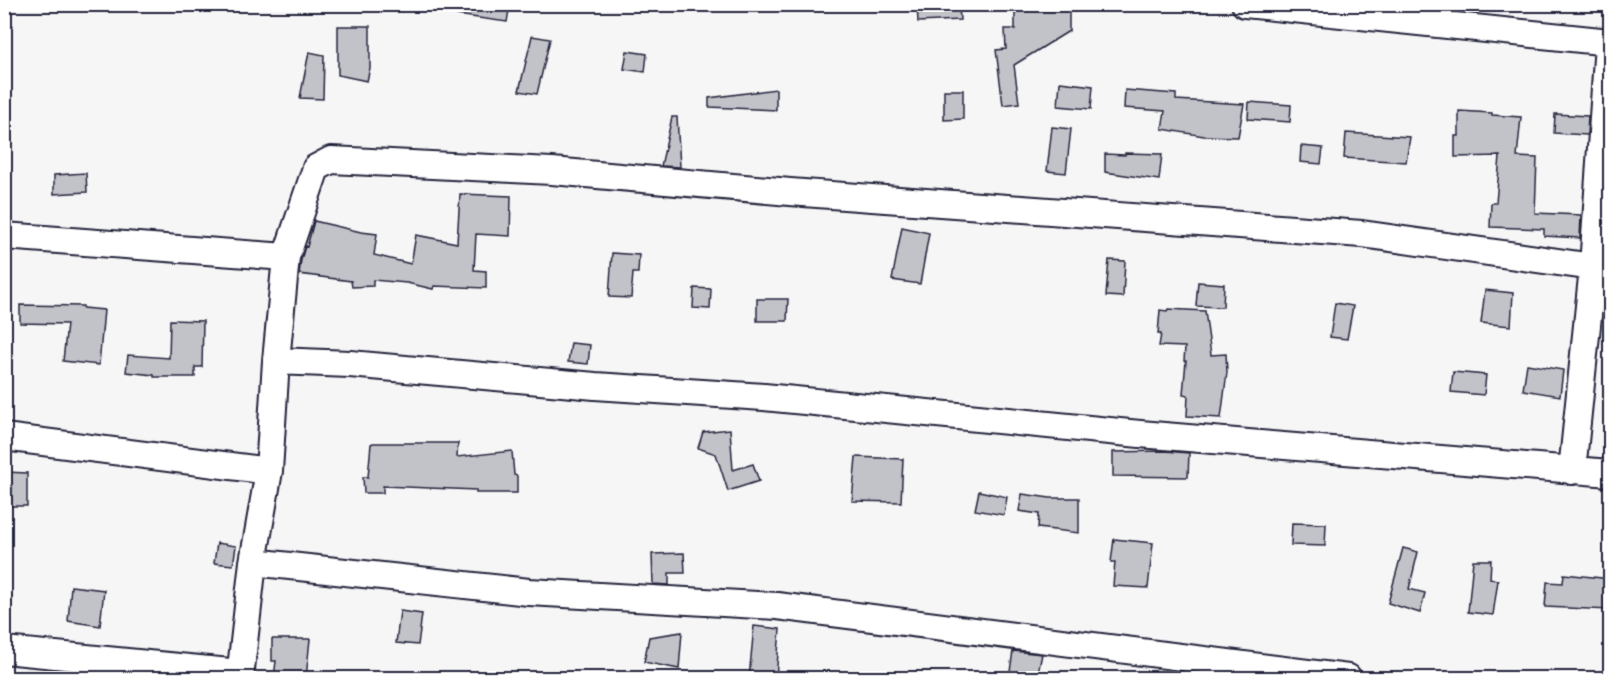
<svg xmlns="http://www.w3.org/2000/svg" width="1615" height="683" viewBox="0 0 1615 683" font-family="Caveat,sans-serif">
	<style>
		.building { fill: #c2c2c9; stroke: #22223b; stroke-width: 1.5 }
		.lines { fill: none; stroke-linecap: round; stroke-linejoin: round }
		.street-casing { stroke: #22223b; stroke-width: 30 }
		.street { stroke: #fff; stroke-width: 26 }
	</style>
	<rect width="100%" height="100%" fill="#f6f6f7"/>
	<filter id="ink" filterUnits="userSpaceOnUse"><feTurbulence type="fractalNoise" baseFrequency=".0167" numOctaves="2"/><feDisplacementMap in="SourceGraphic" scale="12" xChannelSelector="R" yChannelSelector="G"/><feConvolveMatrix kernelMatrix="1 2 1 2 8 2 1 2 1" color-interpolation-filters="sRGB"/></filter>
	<g filter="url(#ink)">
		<!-- building -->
		<path class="building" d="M 457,4 L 510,4 L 507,22 L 457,15 Z
			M 959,4 L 960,20 L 918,22 L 917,5 Z
			M 1015,4 L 1069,7 L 1069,31 L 1014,65 L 1019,103 L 1003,105 L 996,50 L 1006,49 L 1005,29 L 1015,29 Z
			M 338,26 L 370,26 L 370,68 L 367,81 L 338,75 Z
			M 532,36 L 550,39 L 537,94 L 519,91 Z
			M 627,51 L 647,54 L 645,72 L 624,69 Z
			M 309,52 L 324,55 L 323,99 L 300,98 Z
			M 1060,82 L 1093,86 L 1091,109 L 1058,106 Z
			M 776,89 L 776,110 L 709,107 L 709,98 Z
			M 944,90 L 963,90 L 963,119 L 944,120 Z
			M 1125,90 L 1176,94 L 1176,100 L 1244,104 L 1238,137 L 1204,136 L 1162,129 L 1165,111 L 1124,108 Z
			M 1249,102 L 1291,105 L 1290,122 L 1248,119 Z
			M 1459,111 L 1492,113 L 1492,115 L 1521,117 L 1517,157 L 1537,158 L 1535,213 L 1581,215 L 1580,238 L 1544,236 L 1544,229 L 1490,227 L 1491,203 L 1496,203 L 1500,156 L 1455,157 L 1455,136 L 1459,136 Z
			M 1555,114 L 1588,116 L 1587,135 L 1554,133 Z
			M 672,117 L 677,117 L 680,167 L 661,166 Z
			M 1052,127 L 1071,129 L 1066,173 L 1047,171 Z
			M 1346,133 L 1410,137 L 1406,162 L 1344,158 Z
			M 1301,146 L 1323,148 L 1321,164 L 1300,162 Z
			M 1125,153 L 1162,154 L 1159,180 L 1105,172 L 1105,154 L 1125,155 Z
			M 86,173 L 87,192 L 54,194 L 54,175 Z
			M 460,194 L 511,196 L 510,236 L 476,234 L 474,270 L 486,271 L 486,288 L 434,286 L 433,289 L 407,283 L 373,280 L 373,286 L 352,287 L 351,281 L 299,274 L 301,260 L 305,246 L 307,247 L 314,221 L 361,232 L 377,234 L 374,255 L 411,264 L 416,235 L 457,243 Z
			M 902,227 L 929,233 L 920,284 L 892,280 Z
			M 612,253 L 639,255 L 638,273 L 633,273 L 631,298 L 609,297 Z
			M 1109,260 L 1125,261 L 1123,297 L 1106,296 Z
			M 1198,282 L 1224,284 L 1223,307 L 1196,306 Z
			M 694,288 L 711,289 L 710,309 L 693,308 Z
			M 1485,290 L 1513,293 L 1511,326 L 1481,323 Z
			M 757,299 L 788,299 L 787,321 L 757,321 Z
			M 1335,303 L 1353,306 L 1347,339 L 1330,337 Z
			M 20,305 L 83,306 L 83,308 L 104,310 L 99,365 L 63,361 L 67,324 L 20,323 Z
			M 1168,309 L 1205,311 L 1211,355 L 1226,354 L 1227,372 L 1221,418 L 1187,416 L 1188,395 L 1183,394 L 1186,361 L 1184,361 L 1185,347 L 1159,346 L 1161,334 L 1158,334 L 1160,310 L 1167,311 Z
			M 170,320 L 203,321 L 202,367 L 195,367 L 195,377 L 154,377 L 154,375 L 126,372 L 128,355 L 169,358 Z
			M 571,343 L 590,345 L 588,364 L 568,362 Z
			M 1527,364 L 1563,370 L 1560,396 L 1523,390 Z
			M 1453,372 L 1486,375 L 1484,395 L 1451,392 Z
			M 730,429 L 733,470 L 753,464 L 759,481 L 728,491 L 716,454 L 698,448 L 703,432 Z
			M 373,443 L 458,443 L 457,457 L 512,451 L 514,475 L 517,476 L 517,493 L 476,493 L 476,490 L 383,486 L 383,493 L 364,493 L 363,477 L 368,477 L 371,444 Z
			M 1165,451 L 1189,453 L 1188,477 L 1113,476 L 1113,452 Z
			M 856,457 L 903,459 L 901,502 L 852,501 Z
			M 5,472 L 27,473 L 27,506 L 5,506 Z
			M 979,491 L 1007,497 L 1004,515 L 975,510 Z
			M 1022,494 L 1050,498 L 1079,498 L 1079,533 L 1038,528 L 1039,514 L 1019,511 Z
			M 1292,523 L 1326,524 L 1325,546 L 1291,545 Z
			M 1114,539 L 1153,543 L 1148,588 L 1113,586 L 1115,562 L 1111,562 Z
			M 217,543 L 236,546 L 233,565 L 214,563 Z
			M 1403,548 L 1418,552 L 1409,589 L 1425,593 L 1420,613 L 1388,603 Z
			M 684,553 L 685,573 L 669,573 L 669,585 L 653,584 L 652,554 Z
			M 1473,560 L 1491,560 L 1490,579 L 1498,580 L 1493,615 L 1468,612 Z
			M 1564,574 L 1611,579 L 1611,610 L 1545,607 L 1547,582 L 1563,583 Z
			M 71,586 L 104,590 L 100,626 L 68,621 Z
			M 400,611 L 422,614 L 418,645 L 396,643 Z
			M 754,626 L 780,629 L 776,678 L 749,678 Z
			M 682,632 L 679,669 L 644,662 L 649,637 Z
			M 272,639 L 310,639 L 306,678 L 274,678 L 276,661 L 272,661 Z
			M 1013,651 L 1042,654 L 1037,678 L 1009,678 Z"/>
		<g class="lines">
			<!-- street casing -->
			<g class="street-casing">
				<path id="street" d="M 1245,4 L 1610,42
					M 4,236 L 286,257
					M 276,361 L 350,364 L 595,386 L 764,397 L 1140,434 L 1610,473
					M 4,437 L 269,471
					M 1572,471 L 1593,267 L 1608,43
					M 253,562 L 529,592 L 777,606 L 1348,678
					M 4,650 L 240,673
					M 240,678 L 253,562 L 269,471 L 276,361 L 286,257 L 316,168 L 331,160 L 552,171 L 790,192 L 1362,234 L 1593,267"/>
			</g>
			<!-- street -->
			<use href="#street" class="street"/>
		</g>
	</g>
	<!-- margin -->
	<rect width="1615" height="683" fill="none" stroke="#fff" stroke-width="24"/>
	<rect x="12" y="12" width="1591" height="659" fill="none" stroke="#22223b" stroke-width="2" filter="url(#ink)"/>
</svg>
